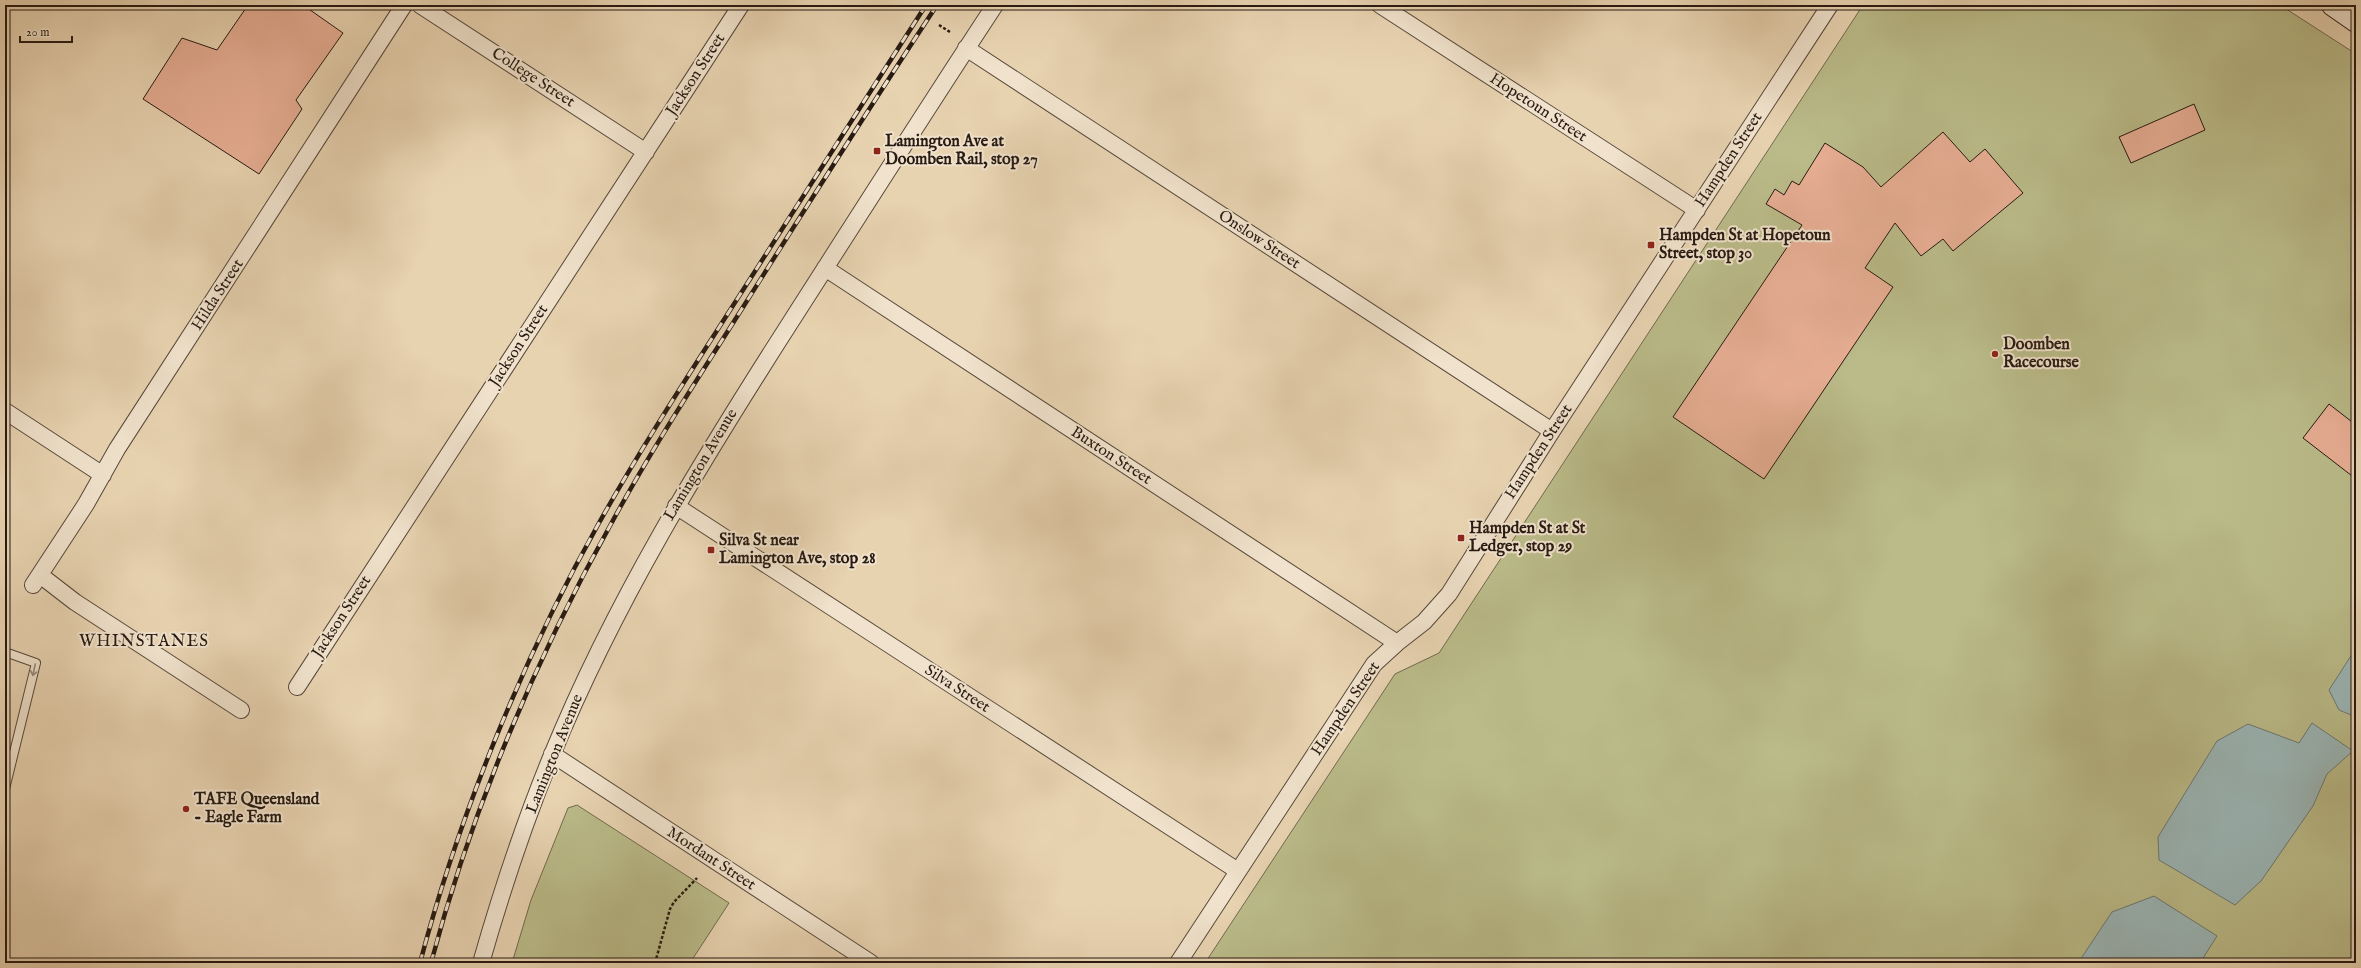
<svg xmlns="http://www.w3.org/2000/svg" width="2361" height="968" viewBox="0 0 2361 968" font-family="'IM FELL English',serif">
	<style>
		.green { fill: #babb89; stroke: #706a4e }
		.water { fill: #9bb6b6; stroke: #6d7874 }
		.building { fill: #e7ae94; stroke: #271a12 }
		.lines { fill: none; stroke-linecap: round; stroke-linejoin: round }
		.service-casing { stroke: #57483a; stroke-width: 10 }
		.minor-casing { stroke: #57483a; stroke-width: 18 }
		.secondary-casing { stroke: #271a12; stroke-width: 24 }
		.path { stroke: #271a12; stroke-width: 2.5; stroke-dasharray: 3 2; stroke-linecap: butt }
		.service { stroke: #f0e2cc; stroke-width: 8 }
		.minor { stroke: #f0e2cc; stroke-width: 16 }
		.secondary { stroke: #f0e2cc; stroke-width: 22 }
		.rail-casing { stroke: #271a12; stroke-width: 4.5 }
		.rail { stroke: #f0e2cc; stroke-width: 3; stroke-dasharray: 9; stroke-linecap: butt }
		.oneway { stroke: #968878 }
		.poi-dot { fill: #8f2418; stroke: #f0e2cc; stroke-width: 1.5 }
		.labels { text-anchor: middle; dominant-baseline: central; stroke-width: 4; stroke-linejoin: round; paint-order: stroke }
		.street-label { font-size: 16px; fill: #271a12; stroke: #f0e2cc }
		.poi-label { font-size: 16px; font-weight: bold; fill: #271a12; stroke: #f0e2cc; text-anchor: start }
		.neighbourhood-label { font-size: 17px; letter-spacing: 1px; fill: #271a12; stroke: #f0e2cc }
	</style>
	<rect width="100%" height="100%" fill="#e8d3b1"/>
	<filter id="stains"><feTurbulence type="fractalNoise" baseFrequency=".005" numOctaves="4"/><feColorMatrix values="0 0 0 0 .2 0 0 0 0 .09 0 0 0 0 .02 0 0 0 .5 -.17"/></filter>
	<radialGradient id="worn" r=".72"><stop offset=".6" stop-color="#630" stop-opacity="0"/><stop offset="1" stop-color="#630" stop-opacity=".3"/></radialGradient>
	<!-- green -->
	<path class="green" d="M 1863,5 L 2280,5 L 2356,54 L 2356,963 L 1205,963 L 1395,674 L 1439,653 Z
		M 577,805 L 729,903 L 690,963 L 512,963 L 531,900 L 568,808 Z"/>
	<!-- water -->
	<path class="water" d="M 2356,648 L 2356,717 L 2339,710 L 2329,690 Z
		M 2312,723 L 2353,751 L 2327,774 L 2313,806 L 2261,881 L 2235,905 L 2159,860 L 2158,837 L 2217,741 L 2248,724 L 2299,743 Z
		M 2154,896 L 2217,936 L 2200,963 L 2078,963 L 2112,912 Z"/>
	<!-- building -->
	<path class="building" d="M 248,5 L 303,5 L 343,33 L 296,100 L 302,109 L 259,174 L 143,99 L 182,38 L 217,50 Z
		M 2194,104 L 2205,130 L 2131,163 L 2119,137 Z
		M 1943,132 L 1970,162 L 1985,149 L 2023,193 L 1953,251 L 1943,239 L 1921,256 L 1895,223 L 1865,268 L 1893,287 L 1764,479 L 1673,417 L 1802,225 L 1766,204 L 1775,189 L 1784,195 L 1792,181 L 1799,185 L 1825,143 L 1863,167 L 1881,187 Z
		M 2329,404 L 2356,425 L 2356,479 L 2303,438 Z"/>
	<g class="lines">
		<!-- service casing -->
		<g class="service-casing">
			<path id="service" d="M 5,652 L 36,663 L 5,789"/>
		</g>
		<!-- minor casing -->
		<g class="minor-casing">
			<path id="minor" d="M 420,5 L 646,152
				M 1380,5 L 1697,210
				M 966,48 L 1552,431
				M 825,268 L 1397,643
				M 5,411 L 103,475
				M 676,506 L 1238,871
				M 40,575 L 75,602 L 241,710
				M 33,585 L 86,504 L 117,449 L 404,5
				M 297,687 L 741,5
				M 552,754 L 871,963
				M 481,963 C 501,893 524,823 552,755 C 614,603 701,462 790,323 C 858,217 926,110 995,5
				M 1178,963 L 1374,664 L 1397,643 L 1424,622 L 1449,594 L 1552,431 L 1830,5"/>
		</g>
		<!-- secondary casing -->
		<g class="secondary-casing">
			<path id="secondary" d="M 2333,5 L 2356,21"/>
		</g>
		<!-- path -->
		<path class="path" d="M 939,25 L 950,32
			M 655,963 L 670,909 L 674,902 L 697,878"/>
		<!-- service -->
		<use href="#service" class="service"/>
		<!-- minor -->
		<use href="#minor" class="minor"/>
		<!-- secondary -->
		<use href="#secondary" class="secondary"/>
		<!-- rail casing -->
		<g class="rail-casing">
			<path id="rail" d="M 420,963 C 459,815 524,656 599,523 C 641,448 688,376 734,304 C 798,204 862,104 926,5
				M 431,963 C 471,812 535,660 611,524 C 652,448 699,377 745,304 C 808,204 872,104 937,5"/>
		</g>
		<!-- rail -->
		<use href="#rail" class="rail"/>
	</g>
	<!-- one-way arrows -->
	<defs><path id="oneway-shaft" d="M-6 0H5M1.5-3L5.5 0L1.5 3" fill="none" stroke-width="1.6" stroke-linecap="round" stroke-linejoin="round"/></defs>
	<use class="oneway" href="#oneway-shaft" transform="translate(34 670) rotate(102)"/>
	<!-- markers -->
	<g class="poi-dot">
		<rect x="873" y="147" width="8" height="8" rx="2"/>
		<rect x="1647" y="241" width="8" height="8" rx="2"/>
		<circle cx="1995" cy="354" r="4"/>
		<rect x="1457" y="534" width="8" height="8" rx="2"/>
		<rect x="707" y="546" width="8" height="8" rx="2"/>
		<circle cx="186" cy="809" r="4"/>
	</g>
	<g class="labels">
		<!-- street labels -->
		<g class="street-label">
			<text transform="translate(696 75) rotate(-57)">Jackson Street</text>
			<text transform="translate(533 78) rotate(33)">College Street</text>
			<text transform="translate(1538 108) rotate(33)">Hopetoun Street</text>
			<text transform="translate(1729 160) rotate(-57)">Hampden Street</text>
			<text transform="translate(1259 240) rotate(33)">Onslow Street</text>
			<text transform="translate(218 295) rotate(-57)">Hilda Street</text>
			<text transform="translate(519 346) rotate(-57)">Jackson Street</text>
			<text transform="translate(1539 452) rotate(-57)">Hampden Street</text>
			<text transform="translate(1111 456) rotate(33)">Buxton Street</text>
			<text transform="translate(701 465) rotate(-59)">Lamington Avenue</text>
			<text transform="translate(342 617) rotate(-57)">Jackson Street</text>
			<text transform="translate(957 689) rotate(33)">Silva Street</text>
			<text transform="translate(1346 709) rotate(-56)">Hampden Street</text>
			<text transform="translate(555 754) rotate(-68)">Lamington Avenue</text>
			<text transform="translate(711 859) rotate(33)">Mordant Street</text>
		</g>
		<!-- poi labels -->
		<g class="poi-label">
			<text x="885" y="142">Lamington Ave at<tspan x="885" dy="18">Doomben Rail, stop 27</tspan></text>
			<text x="1659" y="236">Hampden St at Hopetoun<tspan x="1659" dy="18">Street, stop 30</tspan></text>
			<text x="2003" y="345">Doomben<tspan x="2003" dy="18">Racecourse</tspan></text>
			<text x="1469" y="529">Hampden St at St<tspan x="1469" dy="18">Ledger, stop 29</tspan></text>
			<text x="719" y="541">Silva St near<tspan x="719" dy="18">Lamington Ave, stop 28</tspan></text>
			<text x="194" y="800">TAFE Queensland<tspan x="194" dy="18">- Eagle Farm</tspan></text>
		</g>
		<!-- neighbourhood labels -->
		<g class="neighbourhood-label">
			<text x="144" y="641">WHINSTANES</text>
		</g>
	</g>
	<!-- margin -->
	<rect width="2361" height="968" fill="none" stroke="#e8d3b1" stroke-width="20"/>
	<rect x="6" y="6" width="2349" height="956" fill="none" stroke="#271a12" stroke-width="2"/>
	<rect x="10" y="10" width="2341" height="948" fill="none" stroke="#271a12"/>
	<!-- scale -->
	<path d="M20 36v6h52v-6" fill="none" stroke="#271a12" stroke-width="2"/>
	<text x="26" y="36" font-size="12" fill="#271a12" stroke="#f0e2cc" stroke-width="3" paint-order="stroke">20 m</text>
	<rect width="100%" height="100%" filter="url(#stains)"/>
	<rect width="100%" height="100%" fill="url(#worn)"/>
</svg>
